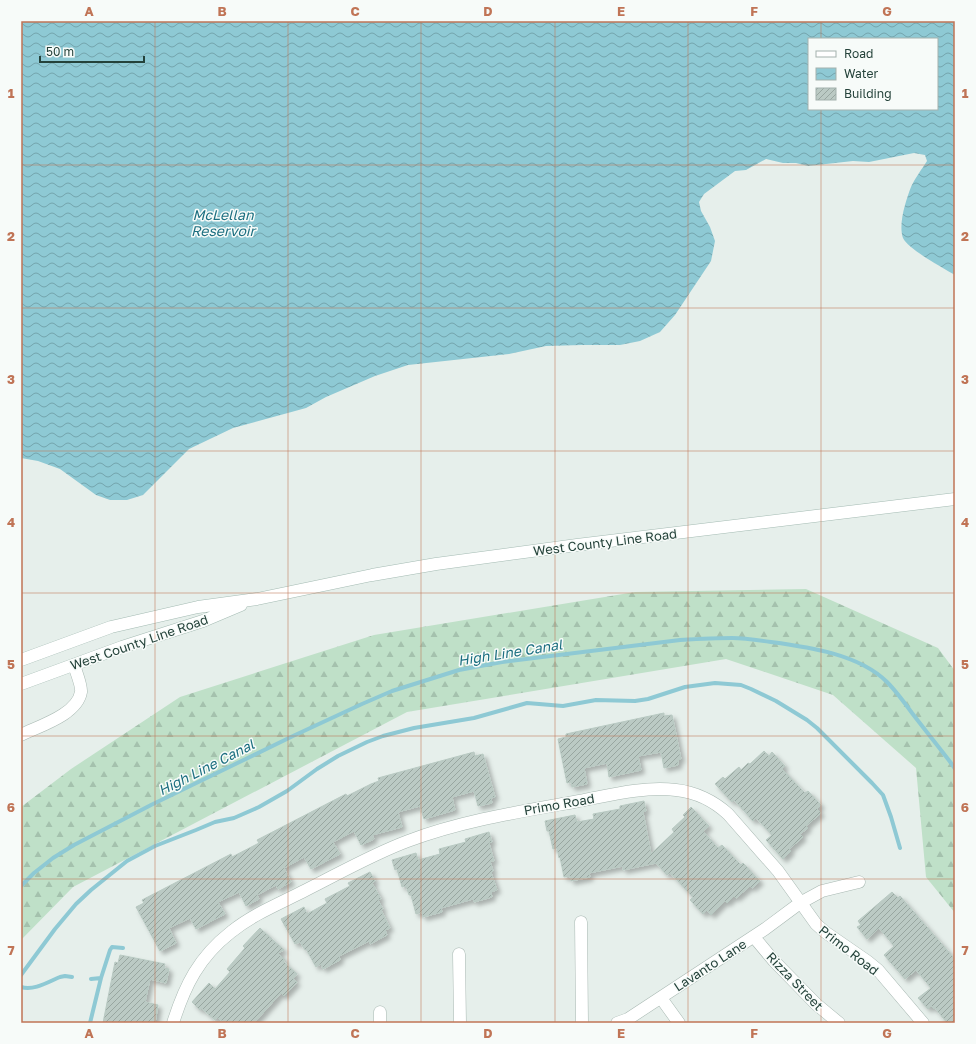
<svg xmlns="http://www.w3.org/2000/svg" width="976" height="1044" viewBox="0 0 976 1044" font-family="'Golos Text',sans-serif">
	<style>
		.forest { fill: url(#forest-firs) }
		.water { fill: url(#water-waves); fill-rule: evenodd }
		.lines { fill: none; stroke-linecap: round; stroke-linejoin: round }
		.stream { stroke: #8ec9d4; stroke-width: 4 }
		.building { fill: url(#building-hatch); stroke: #b8c9c2; filter: url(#shadow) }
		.minor-casing { stroke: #a8b8b2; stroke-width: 13 }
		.secondary-casing { stroke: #a4bbb3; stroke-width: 13 }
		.minor { stroke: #fff; stroke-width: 12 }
		.secondary { stroke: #fff; stroke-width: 12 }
		.grid { fill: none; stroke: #c07456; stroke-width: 1; stroke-opacity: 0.55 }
		.labels { text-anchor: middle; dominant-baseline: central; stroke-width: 3; stroke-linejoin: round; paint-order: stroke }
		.street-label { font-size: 13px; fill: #24423a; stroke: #f7fbf9 }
		.water-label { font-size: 14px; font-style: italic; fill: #1c6f80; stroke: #f7fbf9 }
		.neatline { fill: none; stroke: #c07456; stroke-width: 1.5 }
		.grid-label { font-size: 13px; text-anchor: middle; font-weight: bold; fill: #c07456 }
	</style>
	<defs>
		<pattern id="forest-firs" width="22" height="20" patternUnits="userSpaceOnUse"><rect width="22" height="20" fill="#bfe0c8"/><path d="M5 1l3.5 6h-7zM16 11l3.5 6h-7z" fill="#a4c1ad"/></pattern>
		<pattern id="water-waves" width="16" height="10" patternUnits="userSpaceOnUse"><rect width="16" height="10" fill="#8ec9d4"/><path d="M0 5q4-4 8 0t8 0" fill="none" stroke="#74a5ad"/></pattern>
		<pattern id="building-hatch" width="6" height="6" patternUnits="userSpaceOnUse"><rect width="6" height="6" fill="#bbcac4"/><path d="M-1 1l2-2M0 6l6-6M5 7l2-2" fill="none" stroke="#98a6a0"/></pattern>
		<filter id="shadow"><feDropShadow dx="3.5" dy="3.5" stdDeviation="2" flood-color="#0004"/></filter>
	</defs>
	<rect width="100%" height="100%" fill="#e6efeb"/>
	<!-- forest -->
	<path class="forest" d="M 806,589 L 938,648 L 955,671 L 955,913 L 926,877 L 916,768 L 833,695 L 726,659 L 407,712 L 73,887 L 21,940 L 21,807 L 71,769 L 180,697 L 374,635 L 635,592 Z"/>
	<!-- water -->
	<path class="water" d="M 21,21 L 955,21 L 955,275 C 943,268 908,249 903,238 C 898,224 906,200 911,187 C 915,178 922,169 927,161 L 925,155 L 914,153 L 869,162 L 853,161 L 808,166 L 796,163 L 783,163 L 766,159 L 746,170 L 735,171 L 704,194 L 699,202 L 701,211 L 710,227 L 715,241 L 711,261 L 675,315 L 660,332 L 640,341 L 620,345 L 582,345 L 546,346 L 509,354 L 408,365 L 375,376 L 326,397 L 306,408 L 233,428 L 189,449 L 143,495 L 127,500 L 110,500 L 96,495 L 60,469 L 38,461 L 21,458 ZM 809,39 L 937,39 L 937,109 L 809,109 Z"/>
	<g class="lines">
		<!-- stream -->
		<path class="stream" d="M 21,886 L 34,873 L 53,858 L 74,845 L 151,805 L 293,736 L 362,704 L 392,691 L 459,670 L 502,662 L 680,640 C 697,639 714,638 732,638 C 745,638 758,640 771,642 C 808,647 859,654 887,682 C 896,691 904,702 912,713 C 925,730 938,746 951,763 L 955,769
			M 21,975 L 55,929 L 76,904 L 91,890 L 127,861 L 155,846 L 196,830 L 215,822 L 234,818 L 259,807 L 287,791 L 317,769 L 338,756 L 367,742 L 383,736 L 414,728 L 474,718 L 527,703 L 563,706 L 596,700 L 635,701 L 648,699 L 685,687 L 715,683 L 741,685 L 751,689 L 776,701 L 807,720 L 817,728 L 872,783 L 883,795 L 891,817 L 900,848
			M 91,979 L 101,978
			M 21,987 C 34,991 48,982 60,977 L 65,976 L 72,977
			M 90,1023 L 101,978 L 110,950 L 112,947 L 123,948"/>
	</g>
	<!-- building -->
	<path class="building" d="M 664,713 L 664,716 L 672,715 L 681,759 L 678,760 L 678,765 L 664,768 L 661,752 L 638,756 L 641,770 L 609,777 L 607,763 L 584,768 L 587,784 L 572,787 L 571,782 L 567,783 L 558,739 L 566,737 L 566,734 Z
		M 764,751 L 769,756 L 772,752 L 785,766 L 782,769 L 805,793 L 808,791 L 821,805 L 817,809 L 821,813 L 806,826 L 808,828 L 800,834 L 803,837 L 789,849 L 791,851 L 783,859 L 766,840 L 772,835 L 756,818 L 753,821 L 734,800 L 732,802 L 715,784 L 723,777 L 725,779 L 739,767 L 741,770 L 748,763 L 750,764 Z
		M 474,752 L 475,756 L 483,754 L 495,797 L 491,798 L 492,803 L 478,806 L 474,791 L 452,797 L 455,810 L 424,819 L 420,806 L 398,812 L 402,827 L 372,835 L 374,839 L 361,845 L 354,831 L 333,842 L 340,854 L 311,869 L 304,857 L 284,868 L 291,882 L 278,889 L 276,885 L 257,895 L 259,899 L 246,906 L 239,892 L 218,902 L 225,914 L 196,929 L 190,918 L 169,928 L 176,943 L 160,951 L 136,907 L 144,903 L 142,900 L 231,854 L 232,857 L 259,843 L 257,840 L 346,794 L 347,796 L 371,784 L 379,781 L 378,778 Z
		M 644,801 L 646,811 L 643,812 L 651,854 L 674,832 L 672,829 L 685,817 L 683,815 L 691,807 L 709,826 L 703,831 L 718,848 L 722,845 L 741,865 L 743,863 L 760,881 L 752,888 L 750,886 L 736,898 L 734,896 L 727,903 L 725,901 L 711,915 L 707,910 L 703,914 L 690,900 L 693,897 L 670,873 L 667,875 L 656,863 L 623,870 L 623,866 L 589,873 L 590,877 L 571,881 L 570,876 L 564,877 L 560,857 L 559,858 L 557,848 L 553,849 L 549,831 L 547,831 L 545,821 L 575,815 L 577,822 L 594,819 L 593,814 L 620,809 L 620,806 Z
		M 489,832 L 492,842 L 489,843 L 494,861 L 490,861 L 493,871 L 491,872 L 497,890 L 491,892 L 492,897 L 474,902 L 473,899 L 441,908 L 442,912 L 423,917 L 422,912 L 416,914 L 411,895 L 409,895 L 406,886 L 402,887 L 397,869 L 395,870 L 392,860 L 416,853 L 418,860 L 440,854 L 439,849 L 466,842 L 465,839 Z
		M 370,872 L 375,881 L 372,883 L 381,899 L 378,900 L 383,909 L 381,910 L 390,928 L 385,930 L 387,935 L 370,944 L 369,941 L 339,956 L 340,960 L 323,969 L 321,964 L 316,967 L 306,949 L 305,950 L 300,942 L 295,944 L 281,919 L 304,907 L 307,914 L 327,903 L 325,899 L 350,886 L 348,883 Z
		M 892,892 L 898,898 L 900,896 L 955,959 L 955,1023 L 947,1023 L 935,1008 L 934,1009 L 931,1006 L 928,1009 L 918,998 L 931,988 L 916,970 L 905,979 L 884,955 L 894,946 L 879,928 L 867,939 L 857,927 L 861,925 L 858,921 Z
		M 260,928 L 284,950 L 278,953 L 285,960 L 283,961 L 297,974 L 293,979 L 297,982 L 284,996 L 281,993 L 254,1023 L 224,1023 L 217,1017 L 215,1020 L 201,1008 L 200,1010 L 192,1002 L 209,983 L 215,989 L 230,972 L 227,969 L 245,948 L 243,946 Z
		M 120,955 L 165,964 L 164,968 L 169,969 L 166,983 L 150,979 L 145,1002 L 158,1005 L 155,1023 L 103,1023 L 115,962 L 118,963 Z"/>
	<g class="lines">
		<!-- minor casing -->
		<g class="minor-casing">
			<path id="minor" d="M 21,735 C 39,726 77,715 81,692 C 82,686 76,672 74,665
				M 581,922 L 582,1023
				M 754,937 L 774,961 L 816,1004 L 839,1023
				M 459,954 L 460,1023
				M 661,998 L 679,1023
				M 173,1023 C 185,985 199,957 231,932 C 253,914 281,903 306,890 C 340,873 373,854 408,841 C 461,821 518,812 574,802 C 607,796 642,786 676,790 C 695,792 714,801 728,814 L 778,871 L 816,924 L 825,932 L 867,961 L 878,970 L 923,1023
				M 380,1023 L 380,1012
				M 617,1023 L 628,1019 L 765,929 L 800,903 L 822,891 L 859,882"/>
		</g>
		<!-- secondary casing -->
		<g class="secondary-casing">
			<path id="secondary" d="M 21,660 L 111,627 L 198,607 L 257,599 L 372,575 L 436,564 L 577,545 L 955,499
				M 21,684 L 122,647 L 203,621 L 241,605"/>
		</g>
		<!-- minor -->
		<use href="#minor" class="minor"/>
		<!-- secondary -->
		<use href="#secondary" class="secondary"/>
	</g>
	<!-- grid -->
	<path class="grid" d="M 155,21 L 155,1023M 288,21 L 288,1023M 421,21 L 421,1023M 555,21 L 555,1023M 688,21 L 688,1023M 821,21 L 821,39M 821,109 L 821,1023M 21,165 L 955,165M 21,308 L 955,308M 21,451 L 955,451M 21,593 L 955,593M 21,736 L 955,736M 21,879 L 955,879"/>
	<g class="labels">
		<!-- street labels -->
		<g class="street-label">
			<text transform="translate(605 542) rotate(-7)">West County Line Road</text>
			<text transform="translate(139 642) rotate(-19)">West County Line Road</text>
			<text transform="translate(559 804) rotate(-10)">Primo Road</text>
			<text transform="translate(849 950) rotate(38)">Primo Road</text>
			<text transform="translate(710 965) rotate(-33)">Lavanto Lane</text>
			<text transform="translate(795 981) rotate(46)">Rizza Street</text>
		</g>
		<!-- water labels -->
		<g class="water-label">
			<text x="223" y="214">McLellan<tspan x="223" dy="16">Reservoir</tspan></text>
			<text transform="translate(510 652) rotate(-9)">High Line Canal</text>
			<text transform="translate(206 767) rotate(-27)">High Line Canal</text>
		</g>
	</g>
	<!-- border -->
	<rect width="976" height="1044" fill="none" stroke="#f7fbf9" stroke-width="44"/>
	<!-- legend -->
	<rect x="808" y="38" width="130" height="72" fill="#f7fbf9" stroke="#a3b1ad"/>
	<rect x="816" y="51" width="20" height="6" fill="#ffffff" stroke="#a3b1ad"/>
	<text x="844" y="58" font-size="12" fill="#24423a">Road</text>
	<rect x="816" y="68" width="20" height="12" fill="url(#water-waves)" stroke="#a3b1ad"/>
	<text x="844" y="78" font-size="12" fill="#24423a">Water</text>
	<rect x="816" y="88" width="20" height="12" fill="url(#building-hatch)" stroke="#a3b1ad"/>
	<text x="844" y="98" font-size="12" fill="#24423a">Building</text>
	<!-- scale -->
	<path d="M40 56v6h104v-6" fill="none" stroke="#24423a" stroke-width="2"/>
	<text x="46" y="56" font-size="12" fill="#24423a" stroke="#f7fbf9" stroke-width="3" paint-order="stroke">50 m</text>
	<rect x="22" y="22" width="932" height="1000" class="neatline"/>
	<g class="grid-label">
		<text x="89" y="16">A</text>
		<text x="222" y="16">B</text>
		<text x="355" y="16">C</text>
		<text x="488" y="16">D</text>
		<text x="621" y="16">E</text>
		<text x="754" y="16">F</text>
		<text x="887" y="16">G</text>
		<text x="11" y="98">1</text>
		<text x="965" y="98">1</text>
		<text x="11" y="241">2</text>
		<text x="965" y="241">2</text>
		<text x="11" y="384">3</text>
		<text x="965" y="384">3</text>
		<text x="11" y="527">4</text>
		<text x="965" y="527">4</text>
		<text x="11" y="669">5</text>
		<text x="965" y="669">5</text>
		<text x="11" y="812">6</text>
		<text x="965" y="812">6</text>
		<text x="11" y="955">7</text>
		<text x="965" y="955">7</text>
		<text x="89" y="1038">A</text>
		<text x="222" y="1038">B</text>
		<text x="355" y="1038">C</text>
		<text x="488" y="1038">D</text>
		<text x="621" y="1038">E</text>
		<text x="754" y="1038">F</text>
		<text x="887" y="1038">G</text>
	</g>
</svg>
